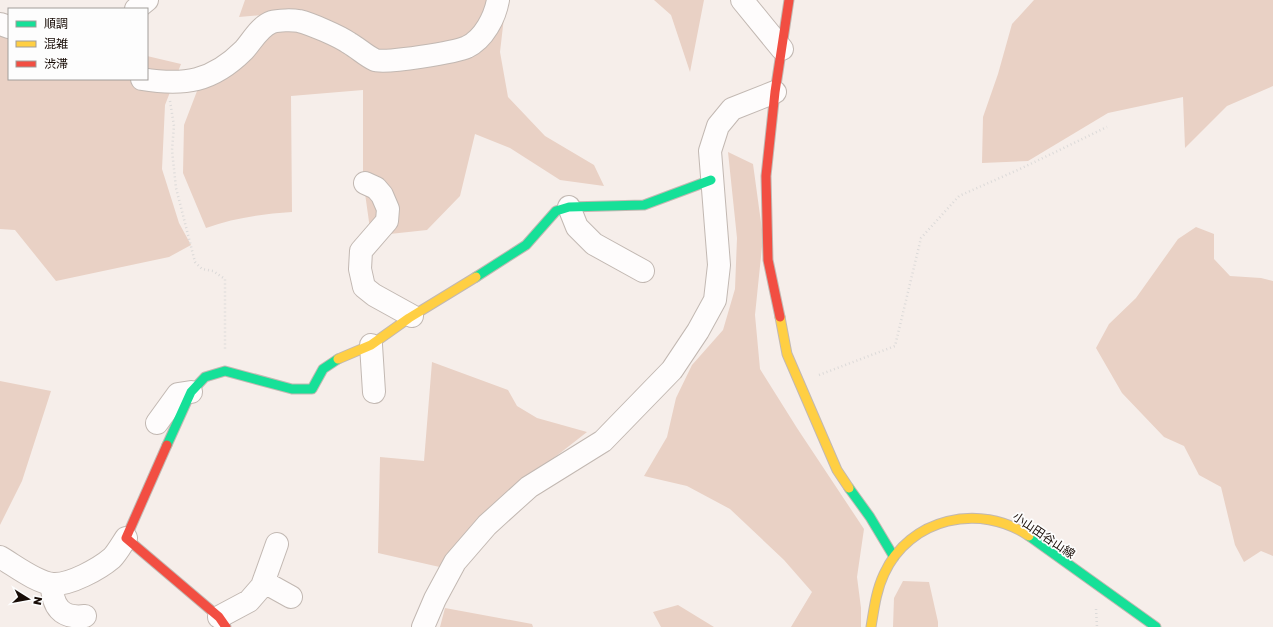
<svg xmlns="http://www.w3.org/2000/svg" width="1273" height="627" viewBox="0 0 1273 627" font-family="'Golos Text','Noto Sans JP',sans-serif">
	<style>
		.green { fill: #e9d1c5 }
		.lines { fill: none; stroke-linecap: round; stroke-linejoin: round }
		.street-casing { stroke: #c2b8b2; stroke-width: 24 }
		.fast-casing { stroke: #c2b8b2; stroke-width: 11 }
		.slow-casing { stroke: #c2b8b2; stroke-width: 11 }
		.jam-casing { stroke: #c2b8b2; stroke-width: 11 }
		.path { stroke: #dcdad9; stroke-width: 2.5; stroke-dasharray: 1 3; stroke-linecap: butt }
		.street { stroke: #fefcfc; stroke-width: 22 }
		.fast { stroke: #16e098; stroke-width: 9 }
		.slow { stroke: #ffcf43; stroke-width: 9 }
		.jam { stroke: #f24e42; stroke-width: 9 }
		.labels { text-anchor: middle; dominant-baseline: central; stroke-width: 3.5; stroke-linejoin: round; paint-order: stroke }
		.street-label { font-size: 12px; fill: #180c06; stroke: #fdfdfd }
	</style>
	<rect width="100%" height="100%" fill="#f6eeea"/>
	<!-- green -->
	<path class="green" d="M 245,0 L 506,0 L 500,52 L 508,97 L 545,136 L 594,165 L 604,186 L 560,180 L 510,148 L 475,134 L 460,196 L 427,230 L 371,236 L 363,179 L 363,90 L 291,96 L 292,212 C 262,214 234,218 206,228 L 183,173 L 184,125 L 207,65 L 284,13 L 239,17 Z
		M 654,0 L 704,0 L 690,72 L 671,15 Z
		M 1034,0 L 1273,0 L 1273,86 L 1227,106 L 1185,148 L 1183,97 L 1108,113 L 1028,161 L 982,163 L 983,117 L 998,74 L 1012,24 Z
		M 0,16 L 9,19 L 9,79 L 147,79 L 147,56 L 181,64 L 165,105 L 162,169 L 179,223 L 191,245 L 169,257 L 56,281 L 15,230 L 0,229 Z
		M 728,152 L 753,164 L 763,237 L 755,315 L 760,369 L 797,428 L 864,529 L 857,577 L 861,608 L 861,627 L 791,627 L 812,592 L 784,560 L 730,509 L 687,486 L 644,476 L 667,437 L 676,398 L 692,365 L 723,330 L 735,289 L 737,238 Z
		M 1196,227 L 1214,234 L 1214,259 L 1230,276 L 1261,278 L 1273,281 L 1273,556 L 1261,551 L 1244,562 L 1235,545 L 1221,487 L 1199,475 L 1184,446 L 1164,437 L 1122,393 L 1096,348 L 1109,324 L 1136,298 L 1178,239 Z
		M 432,362 L 508,390 L 517,406 L 537,418 L 587,432 L 518,486 L 444,568 L 378,553 L 380,457 L 424,461 Z
		M 0,381 L 51,391 L 22,481 L 0,525 Z
		M 903,581 L 929,582 L 938,622 L 938,627 L 893,627 L 894,598 Z
		M 678,605 L 714,627 L 661,627 L 653,612 Z
		M 445,608 L 532,624 L 533,627 L 440,627 Z"/>
	<g class="lines">
		<!-- street casing -->
		<g class="street-casing">
			<path id="street" d="M 742,0 L 782,49
				M 136,9 L 147,0
				M 0,24 L 9,27
				M 142,79 C 184,86 212,82 244,50 C 252,41 260,26 272,22 C 278,20 293,20 299,21 C 311,24 339,36 349,43 C 358,48 366,56 375,60 C 384,64 457,52 467,47 C 484,39 495,17 498,0
				M 365,183 L 376,188 L 382,195 L 388,209 L 387,221 L 361,251 L 360,269 L 364,287 L 374,295 L 412,316
				M 569,207 L 577,227 L 594,244 L 643,271
				M 371,345 L 374,392
				M 157,423 L 178,394 L 191,392
				M 0,557 C 14,565 37,583 53,584 C 70,585 99,569 112,558 C 117,553 122,544 126,538
				M 264,582 L 291,597
				M 52,584 C 52,606 61,619 85,616
				M 219,617 L 249,601 L 262,586 L 277,544
				M 423,627 L 435,599 L 455,562 L 487,525 L 529,487 L 603,441 L 672,370 L 698,331 L 715,300 L 719,265 L 710,151 L 718,126 L 732,109 L 775,92"/>
		</g>
		<!-- fast casing -->
		<g class="fast-casing">
			<path id="fast" d="M 476,277 L 526,245 L 556,211 L 569,207 L 644,205 L 711,180
				M 167,445 L 191,392 L 205,377 L 225,371 L 292,389 L 312,389 L 323,369 L 338,359
				M 849,488 L 870,517 L 894,557
				M 1029,536 L 1156,627"/>
		</g>
		<!-- slow casing -->
		<g class="slow-casing">
			<path id="slow" d="M 780,317 L 787,354 L 837,470 L 849,488
				M 338,359 L 371,345 L 409,318 L 476,277
				M 871,627 C 874,609 876,591 884,574 C 909,518 980,502 1029,536"/>
		</g>
		<!-- jam casing -->
		<g class="jam-casing">
			<path id="jam" d="M 780,317 L 768,260 L 766,176 L 775,92 L 789,0
				M 167,445 L 126,538 L 219,617 L 226,627"/>
		</g>
		<!-- path -->
		<path class="path" d="M 170,101 L 174,126 L 172,150 L 176,188 L 195,262 L 202,269 L 213,271 L 225,279 L 225,351
			M 819,375 L 895,346 L 921,238 L 959,196 L 1020,169 L 1107,127
			M 1096,609 L 1097,627"/>
		<!-- street -->
		<use href="#street" class="street"/>
		<!-- fast -->
		<use href="#fast" class="fast"/>
		<!-- slow -->
		<use href="#slow" class="slow"/>
		<!-- jam -->
		<use href="#jam" class="jam"/>
	</g>
	<g class="labels">
		<!-- street labels -->
		<g class="street-label">
			<text transform="translate(1044 535) rotate(34)">小山田谷山線</text>
		</g>
	</g>
	<!-- legend -->
	<rect x="8" y="8" width="140" height="72" fill="#fdfdfd" stroke="#a19d9a"/>
	<rect x="16" y="21" width="20" height="6" fill="#16e098" stroke="#a19d9a"/>
	<text x="44" y="28" font-size="12" fill="#180c06">順調</text>
	<rect x="16" y="41" width="20" height="6" fill="#ffcf43" stroke="#a19d9a"/>
	<text x="44" y="48" font-size="12" fill="#180c06">混雑</text>
	<rect x="16" y="61" width="20" height="6" fill="#f24e42" stroke="#a19d9a"/>
	<text x="44" y="68" font-size="12" fill="#180c06">渋滞</text>
	<!-- north arrow -->
	<g transform="translate(28 599) rotate(101)" stroke="#fdfdfd" stroke-width="3" paint-order="stroke">
	<path d="M0-3L7 15L0 10L-7 15Z" fill="#180c06"/>
	<text y="-6" font-size="11" font-weight="bold" text-anchor="middle" fill="#180c06">N</text>
	</g>
</svg>
